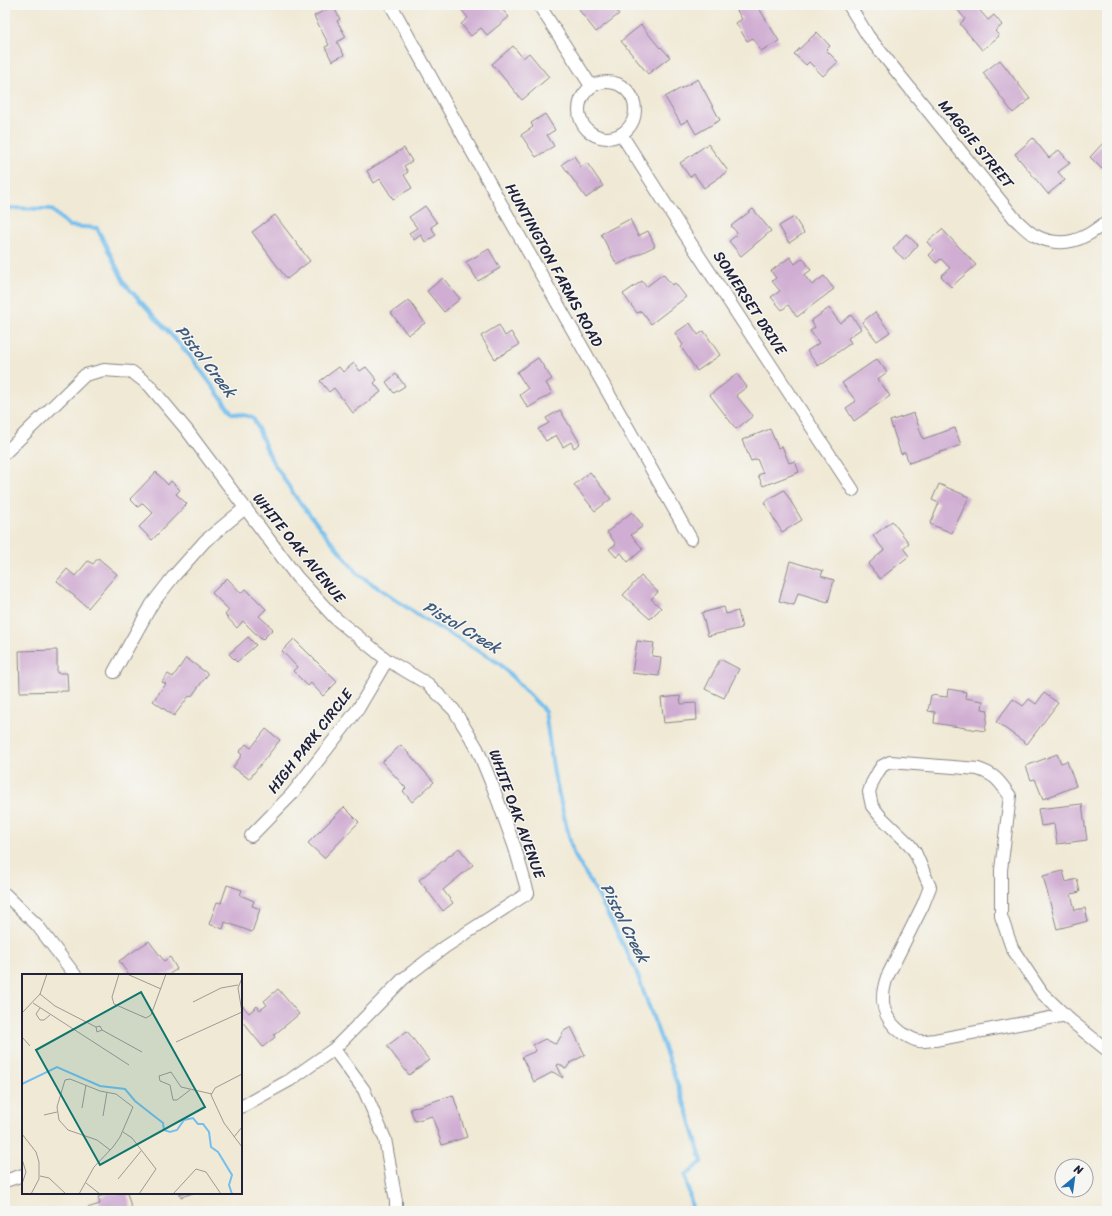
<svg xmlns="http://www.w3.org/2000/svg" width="1112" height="1216" viewBox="0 0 1112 1216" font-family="Sriracha,sans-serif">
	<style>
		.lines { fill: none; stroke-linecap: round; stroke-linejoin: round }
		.stream { stroke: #75bfee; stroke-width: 4 }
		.building { fill: #d0aed3 }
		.street-casing { stroke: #898688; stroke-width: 14 }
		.street { stroke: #fff; stroke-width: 12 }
		.labels { text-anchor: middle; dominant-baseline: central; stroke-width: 3; stroke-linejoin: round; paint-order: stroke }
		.street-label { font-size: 15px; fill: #22223b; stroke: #f6f6f2 }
		.water-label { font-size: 16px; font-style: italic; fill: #3f597a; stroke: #f6f6f2 }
		.inset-river { fill: none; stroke: #75bfee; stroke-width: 2 }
		.inset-road { fill: none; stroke: #9e9997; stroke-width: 1 }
		.view { fill: #0f766e; fill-opacity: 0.15; stroke: #0f766e; stroke-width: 2 }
		.inset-edge { fill: none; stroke: #22223b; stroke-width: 2 }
	</style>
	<rect width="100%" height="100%" fill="#f6f6f2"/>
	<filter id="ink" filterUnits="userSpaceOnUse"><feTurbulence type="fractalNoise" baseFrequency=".025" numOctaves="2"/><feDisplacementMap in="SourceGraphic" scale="8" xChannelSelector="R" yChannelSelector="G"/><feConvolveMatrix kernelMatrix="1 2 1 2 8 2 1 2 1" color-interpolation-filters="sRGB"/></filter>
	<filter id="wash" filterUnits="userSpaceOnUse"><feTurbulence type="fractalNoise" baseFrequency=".012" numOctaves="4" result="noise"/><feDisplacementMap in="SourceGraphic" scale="16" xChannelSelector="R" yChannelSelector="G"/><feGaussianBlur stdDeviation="0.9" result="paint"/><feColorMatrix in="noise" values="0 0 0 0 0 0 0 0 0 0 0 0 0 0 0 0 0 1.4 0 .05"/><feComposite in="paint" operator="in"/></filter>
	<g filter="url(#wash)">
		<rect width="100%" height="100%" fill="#f0e9d5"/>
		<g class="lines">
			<!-- stream -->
			<path class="stream" d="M 5,208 L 51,209 L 69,226 L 97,228 L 125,284 L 191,357 L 232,413 L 253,417 L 271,459 L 297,499 L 358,574 L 421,617 L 499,663 L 545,711 L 554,774 L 573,853 L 596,891 L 635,968 L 689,1116 L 702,1162 L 685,1175 L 692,1207 L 690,1211"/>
		</g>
		<g id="blocks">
			<!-- building -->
			<path class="building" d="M 464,5 L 498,5 L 509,17 L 487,35 L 481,28 L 471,36 L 461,24 L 468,18 L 460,8 Z
				M 585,5 L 612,5 L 619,14 L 596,32 L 579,10 Z
				M 742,5 L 757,5 L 779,41 L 761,51 L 753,38 L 747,41 L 736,23 L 742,19 L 736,9 Z
				M 962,5 L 975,5 L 988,20 L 994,15 L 1002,25 L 995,31 L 999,36 L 982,50 L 960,24 L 965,19 L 957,9 Z
				M 333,6 L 340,19 L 337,21 L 346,37 L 337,42 L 344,55 L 332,61 L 325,47 L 329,45 L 314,16 Z
				M 641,25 L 660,48 L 661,47 L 670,57 L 648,74 L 621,41 Z
				M 817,32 L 830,46 L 826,50 L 838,62 L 823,76 L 809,62 L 806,65 L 794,54 Z
				M 513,46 L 523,58 L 529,53 L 549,77 L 522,100 L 492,64 Z
				M 1000,60 L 1030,99 L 1013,113 L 983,73 Z
				M 698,79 L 720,120 L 696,134 L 688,120 L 681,124 L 665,97 Z
				M 545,114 L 555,130 L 547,135 L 554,146 L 536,157 L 521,135 L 533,127 L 531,123 Z
				M 1033,138 L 1049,158 L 1059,150 L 1070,163 L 1058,172 L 1065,180 L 1048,194 L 1015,154 Z
				M 1107,139 L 1107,164 L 1102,169 L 1090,157 Z
				M 708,144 L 728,171 L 704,188 L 694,174 L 690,177 L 680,163 Z
				M 404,148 L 412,161 L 404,166 L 408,172 L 404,175 L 412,188 L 393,199 L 380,179 L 374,183 L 367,171 Z
				M 574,156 L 581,167 L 587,163 L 603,186 L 586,198 L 562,164 Z
				M 425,206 L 437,223 L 431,227 L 436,235 L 425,242 L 421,235 L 414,240 L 409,233 L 417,228 L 409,217 Z
				M 753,209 L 771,231 L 741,256 L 729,241 L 738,234 L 731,226 Z
				M 275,215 L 310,261 L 287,279 L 252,232 Z
				M 794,217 L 804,233 L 789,243 L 779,226 Z
				M 630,219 L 638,236 L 648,231 L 655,246 L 617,265 L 601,234 Z
				M 942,229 L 976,265 L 951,287 L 941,276 L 950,268 L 941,259 L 936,263 L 929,255 L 934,250 L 927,242 Z
				M 906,234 L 918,245 L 905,260 L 893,249 Z
				M 489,249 L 500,268 L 478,281 L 466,262 Z
				M 790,257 L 795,264 L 803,258 L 811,270 L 804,275 L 812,285 L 824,276 L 834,289 L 797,317 L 788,305 L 782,310 L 771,297 L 780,291 L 772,281 L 776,278 L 771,271 Z
				M 663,274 L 672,285 L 675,283 L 686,297 L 651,324 L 641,311 L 637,313 L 623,294 L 642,281 L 646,287 Z
				M 443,278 L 460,299 L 444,312 L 427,291 Z
				M 409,300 L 425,323 L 408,335 L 391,313 Z
				M 829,308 L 840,323 L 851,315 L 861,329 L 848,338 L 851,343 L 818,366 L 807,351 L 819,343 L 810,331 L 815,327 L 811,321 Z
				M 875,312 L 890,332 L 877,341 L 862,322 Z
				M 690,323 L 698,335 L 704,331 L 720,355 L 697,371 L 681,347 L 683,345 L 675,333 Z
				M 499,325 L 505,336 L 511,332 L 519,345 L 495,359 L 481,336 Z
				M 538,358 L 552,379 L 546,383 L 552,393 L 528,408 L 520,395 L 528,389 L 517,372 Z
				M 877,359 L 887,372 L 878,379 L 890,396 L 854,421 L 846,408 L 856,401 L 842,383 Z
				M 354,363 L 360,371 L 366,367 L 377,380 L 374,383 L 381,392 L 353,413 L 334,388 L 329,392 L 320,381 L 339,367 L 343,372 Z
				M 396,374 L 405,386 L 394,393 L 386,382 Z
				M 737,374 L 747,387 L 736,395 L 753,416 L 736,429 L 710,395 Z
				M 560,410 L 580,443 L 574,448 L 571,442 L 563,447 L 556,435 L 546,441 L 538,429 L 549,423 L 546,418 Z
				M 914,413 L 923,439 L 955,428 L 961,445 L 909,463 L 905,452 L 901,454 L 890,421 Z
				M 770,429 L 778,448 L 782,446 L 789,463 L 795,461 L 799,472 L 763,486 L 758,475 L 763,473 L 757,459 L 751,461 L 742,440 Z
				M 156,472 L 168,485 L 171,481 L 180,490 L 176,494 L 187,504 L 152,540 L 139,527 L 153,513 L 143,503 L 138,507 L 130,499 Z
				M 590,472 L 611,499 L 595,511 L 574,485 Z
				M 939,484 L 969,497 L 952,533 L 930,524 L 939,503 L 932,500 Z
				M 784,490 L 802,520 L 782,532 L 764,502 Z
				M 632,512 L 643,526 L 631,535 L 643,549 L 628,562 L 621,553 L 616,557 L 609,549 L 616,544 L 607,532 Z
				M 892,521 L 909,543 L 903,548 L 909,556 L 880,579 L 868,564 L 884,550 L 873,536 Z
				M 98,558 L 117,574 L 88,608 L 57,581 L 67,569 L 75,576 L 88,561 L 93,564 Z
				M 790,561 L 823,571 L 821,576 L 834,580 L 828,602 L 798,593 L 794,605 L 779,601 Z
				M 641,576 L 658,592 L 651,599 L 661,608 L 650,619 L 623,595 Z
				M 227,578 L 241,593 L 246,589 L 266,609 L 259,616 L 273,629 L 262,640 L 243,621 L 237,628 L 225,615 L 229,610 L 212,593 Z
				M 724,607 L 726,614 L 738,611 L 742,628 L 708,636 L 702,613 Z
				M 248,637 L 256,645 L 237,662 L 229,654 Z
				M 294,639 L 337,682 L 323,696 L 311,683 L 308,686 L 293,671 L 297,667 L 282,651 Z
				M 637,641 L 654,643 L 652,656 L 661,657 L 659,676 L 632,673 Z
				M 57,650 L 57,673 L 67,673 L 68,691 L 20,692 L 19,651 Z
				M 186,658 L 208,674 L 191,697 L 189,696 L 174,716 L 153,701 L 166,684 L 162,682 L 168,674 L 173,677 Z
				M 720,659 L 739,669 L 724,698 L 705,689 Z
				M 948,689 L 966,692 L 965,698 L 983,701 L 982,709 L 988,710 L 985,731 L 934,723 L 935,712 L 928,711 L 931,695 L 947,697 Z
				M 1044,693 L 1058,703 L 1027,744 L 996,722 L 1013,699 L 1023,706 L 1029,699 L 1036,704 Z
				M 680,696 L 681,704 L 696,703 L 697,720 L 664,723 L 661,698 Z
				M 266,729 L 280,740 L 249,779 L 233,767 L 242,755 L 239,752 L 246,744 L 251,748 Z
				M 401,745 L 434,782 L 412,802 L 403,791 L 406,788 L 382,762 Z
				M 1057,754 L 1061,763 L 1067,761 L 1076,786 L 1043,799 L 1035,779 L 1031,780 L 1026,766 Z
				M 1082,804 L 1087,840 L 1057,844 L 1054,824 L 1041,826 L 1038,809 Z
				M 344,807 L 359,822 L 324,858 L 308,843 Z
				M 459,848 L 473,865 L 443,890 L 453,903 L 443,911 L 419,880 Z
				M 1063,871 L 1066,882 L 1077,879 L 1080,892 L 1071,894 L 1075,910 L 1085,908 L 1088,921 L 1057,929 L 1043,876 Z
				M 227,885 L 242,890 L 240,895 L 254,901 L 252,906 L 260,909 L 252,932 L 225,922 L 223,929 L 209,924 L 217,902 L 221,903 Z
				M 149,941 L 164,961 L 170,957 L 177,969 L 168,975 L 129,975 L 119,961 Z
				M 278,989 L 299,1014 L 274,1035 L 275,1037 L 263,1047 L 241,1020 L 241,1004 L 249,1013 L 257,1006 L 260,1010 L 267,1005 L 264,1001 Z
				M 571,1027 L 585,1055 L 570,1063 L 566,1069 L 559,1064 L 557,1065 L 563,1078 L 553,1072 L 534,1082 L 522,1057 L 536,1051 L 533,1045 L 545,1039 L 555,1044 L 557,1043 L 564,1031 Z
				M 407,1031 L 429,1060 L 409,1075 L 387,1046 Z
				M 453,1095 L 467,1137 L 442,1145 L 432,1116 L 415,1121 L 410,1109 Z
				M 112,1193 L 127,1193 L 132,1210 L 85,1211 L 84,1209 L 100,1204 L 98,1197 Z
				M 180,1193 L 193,1193 L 181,1197 Z"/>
		</g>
	</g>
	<g filter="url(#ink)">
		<use href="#blocks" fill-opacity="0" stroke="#898688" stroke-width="1"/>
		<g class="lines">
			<!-- street casing -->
			<g class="street-casing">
				<path id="street" d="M 391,5 L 500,202 L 691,539
					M 539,5 L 591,86
					M 849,5 L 868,36 L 1015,219 C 1021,224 1027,231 1034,235 C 1062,250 1085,240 1107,221
					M579 110a28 28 0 1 1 56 0a28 28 0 1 1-56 0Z
					M 621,134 L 686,236 L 853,490
					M 5,453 L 85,375 L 104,370 L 132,372 L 149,385 L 186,429 L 297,577 L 335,618 L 387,660 L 428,684 L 454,710 L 477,748 L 493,787 L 515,848 L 528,893 L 445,947 L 403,979 L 334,1049 L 290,1080 L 241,1107
					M 114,672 L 152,604 L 173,577 L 205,541 L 245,508
					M 251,836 L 292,794 L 358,709 L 387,660
					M 5,894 L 37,925 L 75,975
					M 1066,1015 L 935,1040 C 930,1040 924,1042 919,1041 C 913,1040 907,1036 902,1033 C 882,1018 879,1000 887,977 L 923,905 L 930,887 L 915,852 L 909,844 L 881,817 L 872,806 L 869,792 L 872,783 L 878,772 L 882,766 L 890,762 L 978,769 C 996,775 999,781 1010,796 L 1001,870 L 1001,916 L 1012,948 L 1042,993 L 1070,1020 L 1107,1050
					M 334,1049 L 364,1090 L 385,1139 L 396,1201 L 396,1211
					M 5,1181 L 23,1175"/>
			</g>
			<!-- street -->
			<use href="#street" class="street"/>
		</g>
	</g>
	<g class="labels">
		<!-- street labels -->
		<g class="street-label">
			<text transform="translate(976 144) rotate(51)">MAGGIE STREET</text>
			<text transform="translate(554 265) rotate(61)">HUNTINGTON FARMS ROAD</text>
			<text transform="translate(750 303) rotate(57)">SOMERSET DRIVE</text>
			<text transform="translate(299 548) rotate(51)">WHITE OAK AVENUE</text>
			<text transform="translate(310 741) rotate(-52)">HIGH PARK CIRCLE</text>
			<text transform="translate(517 814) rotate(70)">WHITE OAK AVENUE</text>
		</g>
		<!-- water labels -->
		<g class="water-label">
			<text transform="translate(206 361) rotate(52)">Pistol Creek</text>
			<text transform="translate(462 627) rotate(31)">Pistol Creek</text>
			<text transform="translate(625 923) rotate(63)">Pistol Creek</text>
		</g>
	</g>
	<!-- overview -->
	<g transform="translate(22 974)">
		<rect width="220" height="220" fill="#f0e9d5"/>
		<path class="inset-river" d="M 0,110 L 35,93 L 78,112 L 103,115 L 113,127 L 141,149 L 142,156 L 148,158 L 155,156 L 162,146 L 171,144 L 176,150 L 181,150 L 187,158 L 189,173 L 196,178 L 210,201 L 207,211 L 210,220"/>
		<path class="inset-road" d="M 97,0 L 90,23 L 92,30 L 124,44 L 129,41 L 144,0M 105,0 L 139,15M 18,20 L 33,32 L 74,53 L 75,58 L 80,56 L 78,52 L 74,53M 171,28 L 199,14 L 216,11M 11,29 L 107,91M 18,34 L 14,40 L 18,46 L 22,46 L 28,41M 220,38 L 216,14 L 220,4M 0,39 L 18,20 L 25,0M 80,56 L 120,78M 0,63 L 8,72M 154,68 L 220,38M 220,100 L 193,114 L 189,121 L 202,149 L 220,173M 168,116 L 155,126 L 151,126 L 148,111 L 138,107 L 137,102 L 149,98 L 159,113 L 190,120M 60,134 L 64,111M 22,141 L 35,138M 81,142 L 85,118M 101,158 L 110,164 L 134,195 L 117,220M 0,160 L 14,178 L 17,188 L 17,205 L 9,220M 212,163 L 220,153M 0,185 L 4,198 L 0,210M 18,202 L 27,204 L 44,220M 96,205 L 119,177M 64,209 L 78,220M 57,220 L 72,193 L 91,173 L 98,163 L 111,133 L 94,120 L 78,117 L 48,105 L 43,106 L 35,133 L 37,146 L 46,156 L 75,166 L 88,176M 151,220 L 174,195 L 184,198 L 199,220"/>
		<path class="view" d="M 119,18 L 183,133 L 78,191 L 14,76 Z"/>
		<rect width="220" height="220" class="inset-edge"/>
	</g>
	<!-- margin -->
	<rect width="1112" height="1216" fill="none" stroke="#f6f6f2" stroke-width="20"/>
	<!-- north arrow -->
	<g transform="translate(1074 1178) rotate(29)"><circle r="19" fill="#f6f6f2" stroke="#a1a1a9"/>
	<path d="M0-3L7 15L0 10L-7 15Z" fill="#1f6fb2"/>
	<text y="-6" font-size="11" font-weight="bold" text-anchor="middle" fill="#22223b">N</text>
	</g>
</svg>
